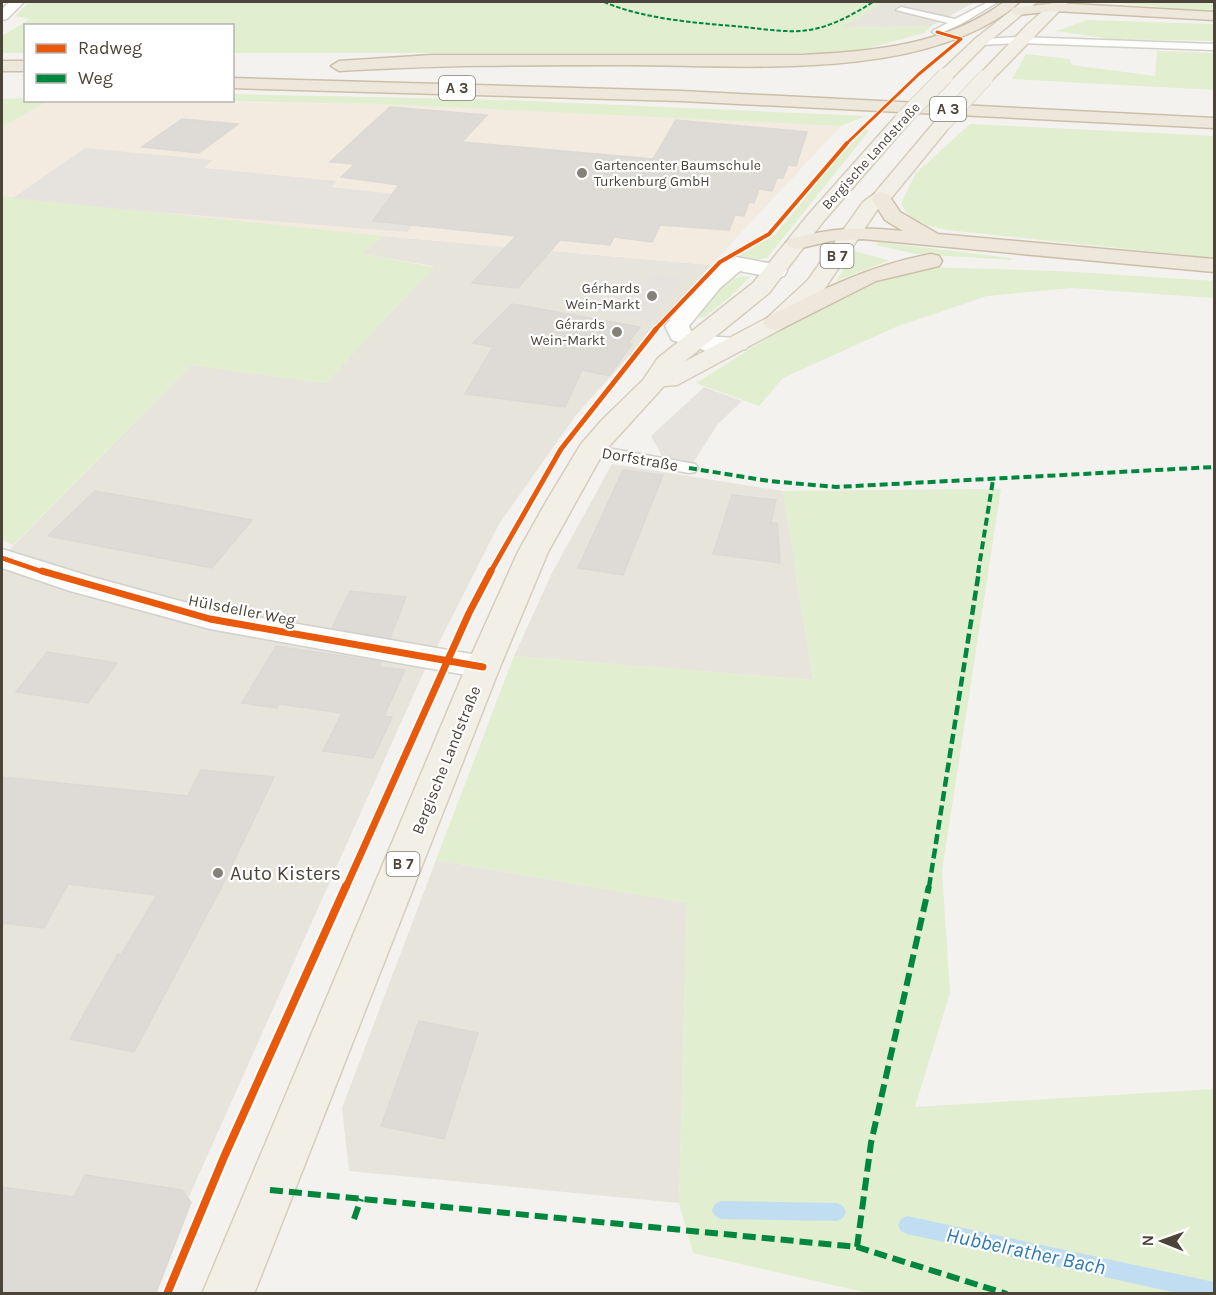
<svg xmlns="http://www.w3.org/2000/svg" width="1216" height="1295" viewBox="0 0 1216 1295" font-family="Karla,sans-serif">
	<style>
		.residential { fill: #e7e4dc }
		.commercial { fill: #f3ebdf }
		.green { fill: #e1eecf }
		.parking { fill: #e6e3df }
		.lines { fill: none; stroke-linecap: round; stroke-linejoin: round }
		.stream { fill: #c0ddf1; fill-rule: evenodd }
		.building { fill: #dedbd6; stroke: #dcd9d4; stroke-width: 1.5 }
		.lane-casing { stroke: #d2d0cb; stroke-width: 3 }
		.street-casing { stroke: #d2d0cb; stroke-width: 3 }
		.primary-casing { stroke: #d6cebb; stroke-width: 3 }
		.highway-casing { stroke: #ccbfa9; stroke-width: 3 }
		.lane { fill: #fdfdfc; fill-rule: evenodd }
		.street { fill: #fdfdfc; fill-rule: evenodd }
		.primary { fill: #f2efe6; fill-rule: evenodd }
		.highway { fill: #ede8db; fill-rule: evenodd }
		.primary-bridge-casing { stroke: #d6cebb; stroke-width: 17; stroke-linecap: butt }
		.primary-bridge { stroke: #f2efe6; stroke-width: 16 }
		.quiet-far3 { stroke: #00873e; stroke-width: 2; stroke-dasharray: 4.5 2; stroke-linecap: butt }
		.quiet-far2 { stroke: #00873e; stroke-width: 4; stroke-dasharray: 8 4; stroke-linecap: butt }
		.quiet-far1 { stroke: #00873e; stroke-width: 4.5; stroke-dasharray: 10 4.5; stroke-linecap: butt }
		.quiet { stroke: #00873e; stroke-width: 6; stroke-dasharray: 13 6; stroke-linecap: butt }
		.cycleway-far4-casing { stroke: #fff; stroke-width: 4.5 }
		.cycleway-far3-casing { stroke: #fff; stroke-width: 6 }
		.cycleway-far2-casing { stroke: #fff; stroke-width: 8 }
		.cycleway-far1-casing { stroke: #fff; stroke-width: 10 }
		.cycleway-casing { stroke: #fff; stroke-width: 12 }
		.cycleway-far4 { stroke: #e8590c; stroke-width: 3 }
		.cycleway-far3 { stroke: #e8590c; stroke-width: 4 }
		.cycleway-far2 { stroke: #e8590c; stroke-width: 5 }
		.cycleway-far1 { stroke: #e8590c; stroke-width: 7 }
		.cycleway { stroke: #e8590c; stroke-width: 8 }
		.poi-dot { fill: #868178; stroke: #fff; stroke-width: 2 }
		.labels { text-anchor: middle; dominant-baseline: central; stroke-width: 4.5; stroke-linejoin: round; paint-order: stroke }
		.far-street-label { font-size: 14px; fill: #4b4439; stroke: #fff }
		.far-poi-label { font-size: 14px; fill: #4b4439; stroke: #fff; text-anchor: end }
		.shield { fill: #fff; stroke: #817c74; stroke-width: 1.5 }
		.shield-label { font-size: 15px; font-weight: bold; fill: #4b4439 }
		.street-label { font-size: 16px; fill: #4b4439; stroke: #fff }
		.near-poi-label { font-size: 20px; fill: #4b4439; stroke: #fff; text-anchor: start }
		.near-water-label { font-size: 21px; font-style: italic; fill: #2e7ab2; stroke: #fff }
	</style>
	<rect width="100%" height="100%" fill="#f4f2ee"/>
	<!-- residential -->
	<path class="residential" d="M 884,2 L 975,2 L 931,26 L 841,28 Z
		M 383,236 L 711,265 L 576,415 L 499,524 L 421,678 L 146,1293 L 2,1294 L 2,557 L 191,365 L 326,383 L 433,266 L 362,254 Z
		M 612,464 L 783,491 L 813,680 L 514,656 L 552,573 Z
		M 436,860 L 687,903 L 679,1203 L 349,1171 L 342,1108 Z"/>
	<!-- commercial -->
	<path class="commercial" d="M 48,100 L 384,104 L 841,126 L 711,265 L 339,232 L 2,196 L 2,127 Z"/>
	<!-- green -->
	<path class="green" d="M 29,2 L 884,2 L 842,28 L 931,26 L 924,33 L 852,53 L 233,53 L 232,26 L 26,26 L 25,53 L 2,53 L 2,36 L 30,19 L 15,16 Z
		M 1105,2 L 1214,2 L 1214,12 Z
		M 1088,20 L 1214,24 L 1214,41 L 1111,39 L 1056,31 Z
		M 1157,51 L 1214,53 L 1214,90 L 1012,79 L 1026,54 L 1069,59 L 1072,65 L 1155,76 Z
		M 233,94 L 506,100 L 866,116 L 841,126 L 384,104 L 206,101 L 232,100 Z
		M 25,98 L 26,100 L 48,101 L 2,127 L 2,99 Z
		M 970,124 L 1214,136 L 1214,258 L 947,230 C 930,226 908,222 901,203 L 916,173 Z
		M 866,129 L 869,131 L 767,258 L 757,260 L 737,257 L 775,235 L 835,161 Z
		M 2,196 L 383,236 L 363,254 L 434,267 L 326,383 L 191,365 L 13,545 L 2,540 Z
		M 878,242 L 1011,258 L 1012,260 L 916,254 L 876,245 Z
		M 854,251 L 888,260 L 888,261 L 836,281 Z
		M 925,267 L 1060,271 L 1214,281 L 1214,298 L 1072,288 L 987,296 L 898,326 L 783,378 L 759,406 L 696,383 L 806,314 L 859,286 Z
		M 742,276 L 750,277 L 730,297 L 703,318 L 696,316 L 724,283 Z
		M 1001,489 L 942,871 L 950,993 L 915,1107 L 1214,1089 L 1214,1293 L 868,1293 L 693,1253 L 679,1203 L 687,903 L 436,860 L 514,656 L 813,680 L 783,491 Z"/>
	<!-- parking -->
	<path class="parking" d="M 85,148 L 213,160 L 204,168 L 337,181 L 331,187 L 433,198 L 407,232 L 131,210 L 13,198 Z
		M 653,273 L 683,278 L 651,320 L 620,314 Z
		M 704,387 L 742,401 L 718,424 L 693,463 L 663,458 L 651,436 Z"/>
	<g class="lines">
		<!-- stream -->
		<path class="stream" d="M 721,1201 L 837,1203 L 843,1206 L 846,1212 L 843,1218 L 837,1221 L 721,1219 L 715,1216 L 712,1210 L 715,1204 Z
			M 907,1216 L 1214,1282 L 1214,1294 L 1182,1294 L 907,1234 L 901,1231 L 898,1225 L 901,1219 Z"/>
	</g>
	<!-- building -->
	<path class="building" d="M 390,107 L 487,115 L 462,142 L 653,159 L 676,120 L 807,132 L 796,166 L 788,165 L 783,178 L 777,178 L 772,191 L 759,189 L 754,203 L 749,202 L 744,216 L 735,215 L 729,230 L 660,225 L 652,242 L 614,237 L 610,245 L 560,240 L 518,288 L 472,283 L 516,236 L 373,221 L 399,185 L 341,177 L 355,164 L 330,162 Z
		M 182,119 L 238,124 L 199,153 L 142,147 Z
		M 512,304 L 640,327 L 628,343 L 632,344 L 609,376 L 582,370 L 565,407 L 465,394 L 493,347 L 473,343 Z
		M 623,470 L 663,475 L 623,575 L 578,568 Z
		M 95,491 L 173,505 L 252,520 L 212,568 L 48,536 Z
		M 732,495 L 776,500 L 771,523 L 777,523 L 780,563 L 713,554 Z
		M 350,591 L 406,597 L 390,638 L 332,628 Z
		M 276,646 L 381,662 L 379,667 L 405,670 L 384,716 L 392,717 L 373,758 L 323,751 L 342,713 L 279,704 L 277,708 L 242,703 Z
		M 47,652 L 117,663 L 88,703 L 16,692 Z
		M 201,770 L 274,777 L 222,886 L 134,1052 L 70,1039 L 118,954 L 121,955 L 157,895 L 68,884 L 44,928 L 2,923 L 2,777 L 188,796 Z
		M 419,1021 L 478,1033 L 444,1139 L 381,1126 Z
		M 85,1175 L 182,1190 L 191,1202 L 156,1293 L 2,1293 L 2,1187 L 74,1197 Z"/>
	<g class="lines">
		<!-- lane casing -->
		<g class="lane-casing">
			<path id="lane" d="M 988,2 L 998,2 L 961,24 L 937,35 L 932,32 L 934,30 L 948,23 L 896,10 L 901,7 L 955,19 Z
				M 1020,37 L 1214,44 L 1214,50 L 1020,43 L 980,45 L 975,42 L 980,39 Z
				M 591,445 L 689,463 L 695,464 L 698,468 L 695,472 L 689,473 L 585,454 L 582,450 L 585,446 Z"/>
		</g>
		<!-- street casing -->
		<g class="street-casing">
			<path id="street" d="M 9,2 L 24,2 L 7,19 L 2,20 L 2,9 Z
				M 736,257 L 784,266 L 787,271 L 784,276 L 776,278 L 740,271 L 720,288 L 689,326 L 691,331 L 707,336 L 746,339 L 749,344 L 746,349 L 707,351 L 672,340 L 665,326 L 669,321 C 687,299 707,265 736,257 Z
				M 2,549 L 92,577 L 210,609 L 483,656 L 495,659 L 500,667 L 495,675 L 483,678 L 210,629 L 70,591 L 2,568 Z"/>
		</g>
		<!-- primary casing -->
		<g class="primary-casing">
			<path id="primary" d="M 1022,2 L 1037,2 L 985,45 L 951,79 L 939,79 L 937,76 L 939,73 L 975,39 Z
				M 1053,2 L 1068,2 L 991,81 L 979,81 L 977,78 L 979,75 L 1027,25 Z
				M 902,115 L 908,116 L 911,120 L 908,124 L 822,223 L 769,293 L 684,362 L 767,318 L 808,280 L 863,202 L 874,194 L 938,118 L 950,118 L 953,122 L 950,126 L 888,202 L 877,210 L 824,290 L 783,328 L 677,385 L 664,386 L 603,453 L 548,552 L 500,667 L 254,1294 L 202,1294 L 466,667 L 518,552 L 546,502 L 581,444 L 602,420 L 643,380 L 658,358 L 753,283 L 808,215 L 896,116 Z"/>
		</g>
		<!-- highway casing -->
		<g class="highway-casing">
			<path id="highway" d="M 1004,2 L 1019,2 L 1013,8 L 1055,3 L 1214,12 L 1214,20 L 1055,11 L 1018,15 L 1013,14 L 1011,11 L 1013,8 C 915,82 743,65 625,65 C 529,65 434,65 339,71 L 331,66 L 339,61 L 432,55 L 802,55 C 874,51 944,46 1004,2 Z
				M 2,61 L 26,61 L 26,71 L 2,71 Z
				M 232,78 L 681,91 L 1214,118 L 1214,128 L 681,101 L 232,88 Z
				M 881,192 L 888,194 L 900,212 L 938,234 L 1214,259 L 1214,272 L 863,239 L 831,241 L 797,249 L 790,247 L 786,243 L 790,239 C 832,228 860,226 903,231 L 885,220 L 871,198 L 874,194 Z
				M 931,254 L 939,256 L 942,261 L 939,266 L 876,281 L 783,328 L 775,330 L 767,328 L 763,323 L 767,318 C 820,290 871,265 931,254 Z"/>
		</g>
		<!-- lane -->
		<use href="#lane" class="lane"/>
		<!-- street -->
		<use href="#street" class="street"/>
		<!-- primary -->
		<use href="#primary" class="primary"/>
		<!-- highway -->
		<use href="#highway" class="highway"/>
		<!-- primary-bridge casing -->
		<g class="primary-bridge-casing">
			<path id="primary-bridge" d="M 902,120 L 945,76
				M 944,122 L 985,78"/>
		</g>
		<!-- primary-bridge -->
		<use href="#primary-bridge" class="primary-bridge"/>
		<!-- quiet-far3 -->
		<path class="quiet-far3" d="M 604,2 C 647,20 699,23 745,27 C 763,29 782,32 801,31 C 827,29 851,16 873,2"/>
		<!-- quiet-far2 -->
		<path class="quiet-far2" d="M 689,468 L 769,481 L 836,487 L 1214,467
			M 978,573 L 993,480"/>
		<!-- quiet-far1 -->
		<path class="quiet-far1" d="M 929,887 L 979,571"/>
		<!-- quiet -->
		<path class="quiet" d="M 270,1190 L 857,1247 L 1007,1294
			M 354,1219 L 361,1199
			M 857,1247 L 871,1143 L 929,886"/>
		<!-- cycleway-far4 casing -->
		<g class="cycleway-far4-casing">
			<path id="cycleway-far4" d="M 846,144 L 919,74 L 961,39 L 937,32"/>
		</g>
		<!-- cycleway-far3 casing -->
		<g class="cycleway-far3-casing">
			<path id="cycleway-far3" d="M 655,330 L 720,262 L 769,234 L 847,143"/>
		</g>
		<!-- cycleway-far2 casing -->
		<g class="cycleway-far2-casing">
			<path id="cycleway-far2" d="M 2,558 L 46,573
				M 490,573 L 561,449 L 656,329"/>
		</g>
		<!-- cycleway-far1 casing -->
		<g class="cycleway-far1-casing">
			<path id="cycleway-far1" d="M 42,571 L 210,619 L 483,667
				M 346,887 L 469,613 L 491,571"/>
		</g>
		<!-- cycleway casing -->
		<g class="cycleway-casing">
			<path id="cycleway" d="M 167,1294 L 224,1157 L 346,886"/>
		</g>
		<!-- cycleway-far4 -->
		<use href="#cycleway-far4" class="cycleway-far4"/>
		<!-- cycleway-far3 -->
		<use href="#cycleway-far3" class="cycleway-far3"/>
		<!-- cycleway-far2 -->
		<use href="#cycleway-far2" class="cycleway-far2"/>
		<!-- cycleway-far1 -->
		<use href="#cycleway-far1" class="cycleway-far1"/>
		<!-- cycleway -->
		<use href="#cycleway" class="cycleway"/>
	</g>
	<!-- markers -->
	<g class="poi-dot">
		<circle cx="582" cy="173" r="6"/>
		<circle cx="652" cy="296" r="6"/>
		<circle cx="617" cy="332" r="6"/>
		<circle cx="218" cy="873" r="6"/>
	</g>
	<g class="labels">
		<!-- far-street labels -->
		<g class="far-street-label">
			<text transform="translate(871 156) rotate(-48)">Bergische Landstraße</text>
		</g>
		<!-- far-poi labels -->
		<g class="far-poi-label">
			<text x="594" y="165" text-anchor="start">Gartencenter Baumschule<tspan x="594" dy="16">Turkenburg GmbH</tspan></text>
			<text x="640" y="288">Gérhards<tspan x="640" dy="16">Wein-Markt</tspan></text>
			<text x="605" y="324">Gérards<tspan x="605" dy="16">Wein-Markt</tspan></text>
		</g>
		<!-- shield labels -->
		<g class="shield">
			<rect x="439" y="76" width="36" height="24" rx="4.5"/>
			<rect x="930" y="97" width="36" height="24" rx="4.5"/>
			<rect x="820.5" y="244" width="33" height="24" rx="4.5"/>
			<rect x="386.5" y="852" width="33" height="24" rx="4.5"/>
		</g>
		<g class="shield-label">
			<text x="457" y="88">A 3</text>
			<text x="948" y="109">A 3</text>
			<text x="837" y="256">B 7</text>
			<text x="403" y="864">B 7</text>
		</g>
		<!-- street labels -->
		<g class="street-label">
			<text transform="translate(640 459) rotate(10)">Dorfstraße</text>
			<text transform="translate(242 610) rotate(11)">Hülsdeller Weg</text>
			<text transform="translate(446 760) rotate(-68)">Bergische Landstraße</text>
		</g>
		<!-- near-poi labels -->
		<g class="near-poi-label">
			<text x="230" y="873">Auto Kisters</text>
		</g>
		<!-- near-water labels -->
		<g class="near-water-label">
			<text transform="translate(1026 1251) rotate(12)">Hubbelrather Bach</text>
		</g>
	</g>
	<!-- border -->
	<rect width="1216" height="1295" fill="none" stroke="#4b4439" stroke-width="6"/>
	<!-- legend -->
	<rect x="24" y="24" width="210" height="78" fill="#ffffff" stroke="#b7b4b0" stroke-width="1.5"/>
	<rect x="36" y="44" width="30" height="9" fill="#e8590c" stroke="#b7b4b0" stroke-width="1.5"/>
	<text x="78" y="54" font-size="18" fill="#4b4439">Radweg</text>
	<rect x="36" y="74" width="30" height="9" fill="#00873e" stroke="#b7b4b0" stroke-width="1.5"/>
	<text x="78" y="84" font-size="18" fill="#4b4439">Weg</text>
	<!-- north arrow -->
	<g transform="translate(1162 1241) rotate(271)" stroke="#ffffff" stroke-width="4.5" paint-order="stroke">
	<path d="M0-4.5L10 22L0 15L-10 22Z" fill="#4b4439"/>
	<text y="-9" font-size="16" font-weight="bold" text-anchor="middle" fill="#4b4439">N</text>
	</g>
</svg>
